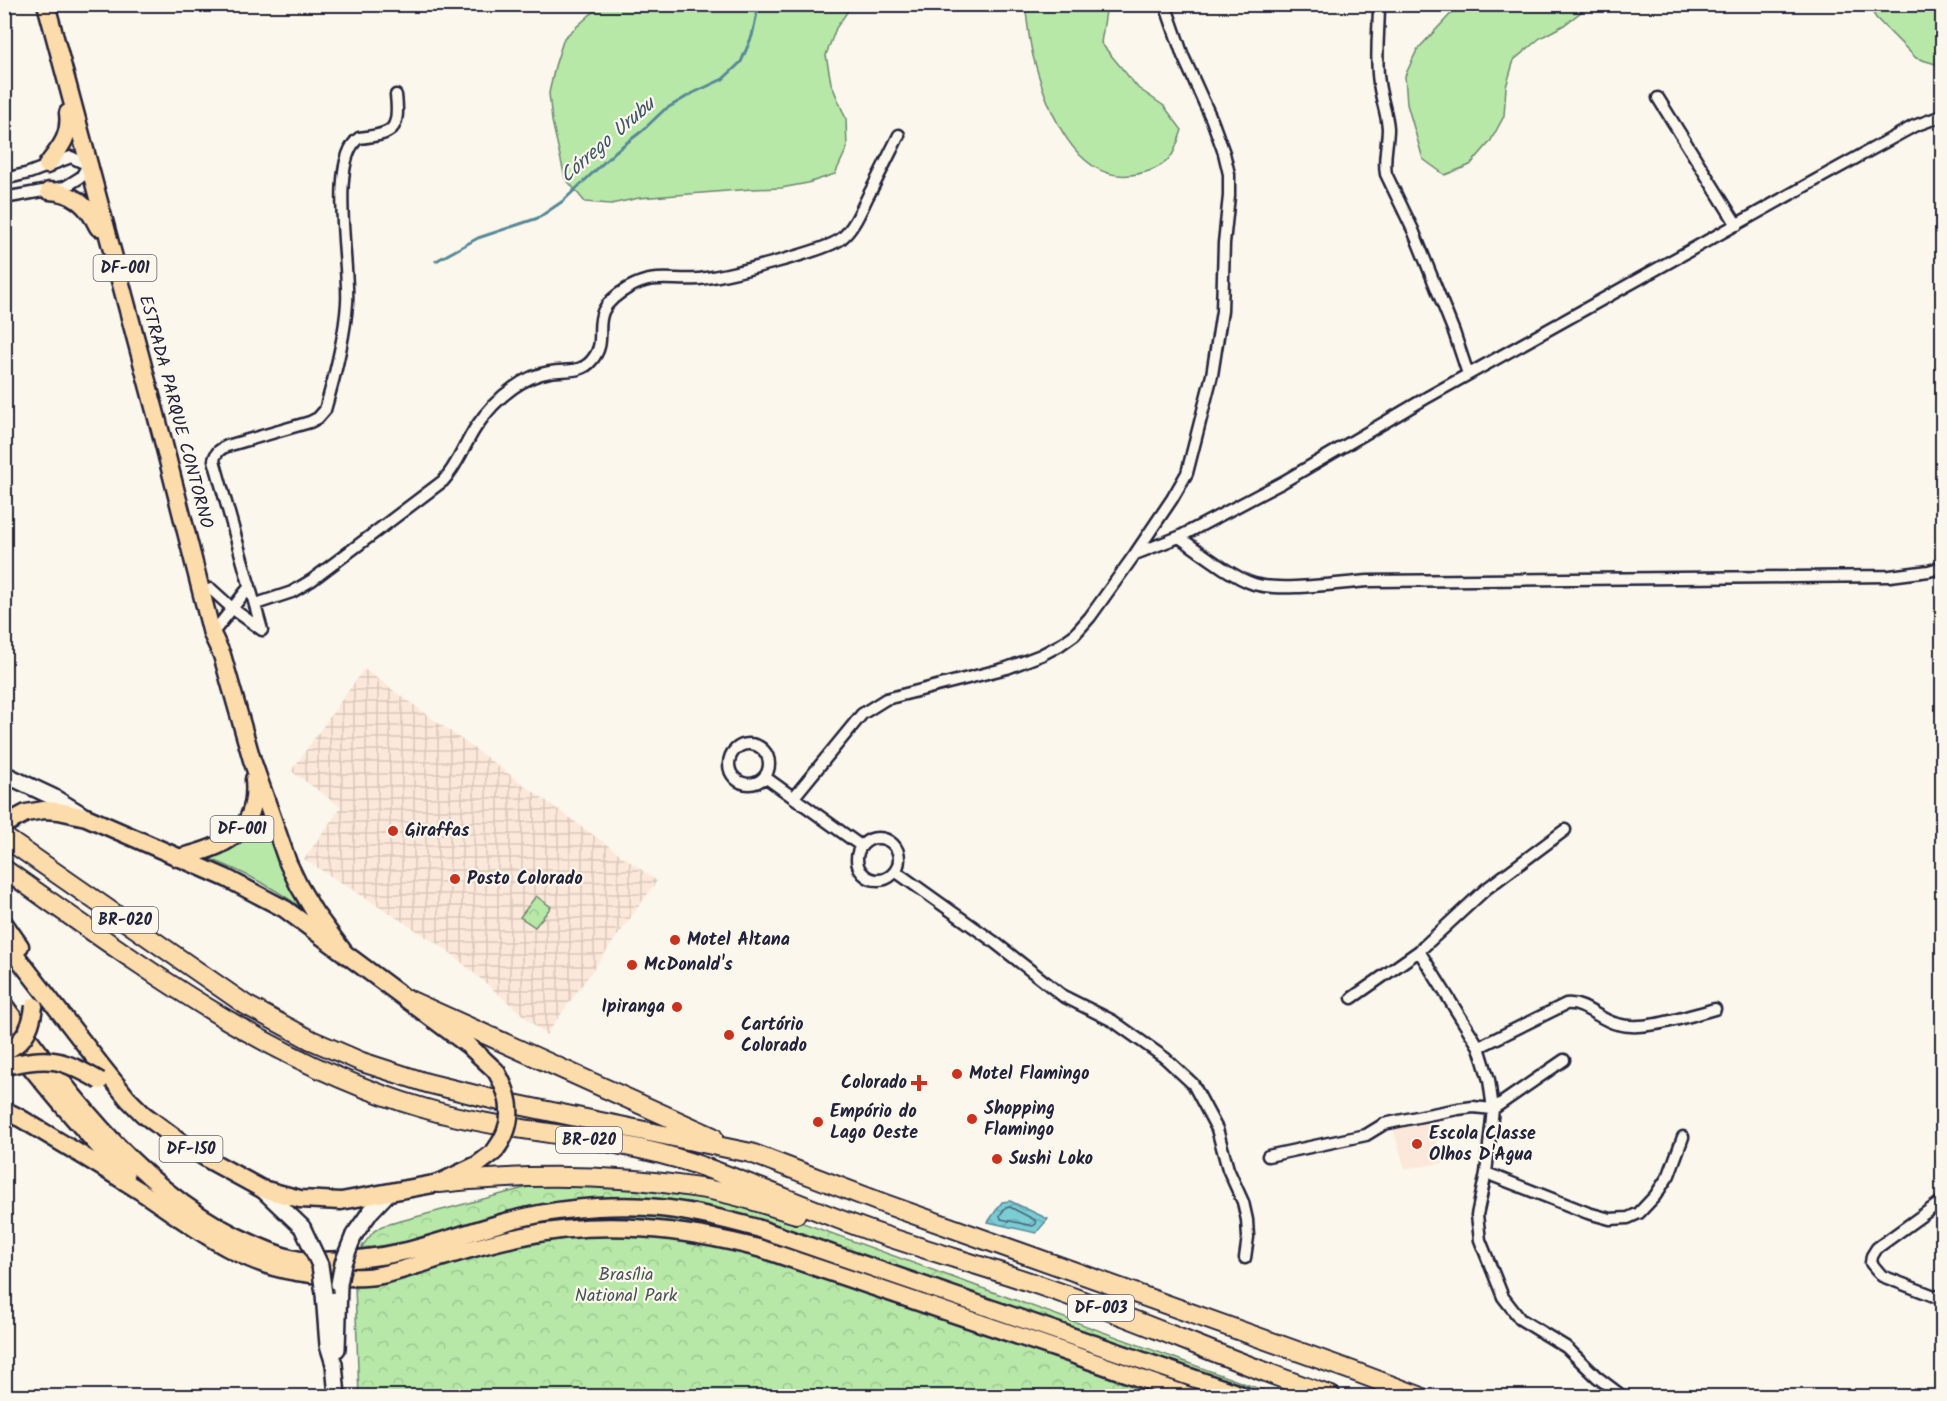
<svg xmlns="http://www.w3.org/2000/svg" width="1947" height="1401" viewBox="0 0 1947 1401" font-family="Kalam,sans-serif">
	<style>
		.built { fill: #fce8da }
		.industrial { fill: url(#industrial-grid) }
		.grass { fill: #b7e8a7; stroke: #6c8571; stroke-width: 1.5 }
		.park { fill: url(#park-crowns); stroke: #6c8571; stroke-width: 1.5 }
		.water { fill: url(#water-waves); stroke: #578897; stroke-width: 1.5 }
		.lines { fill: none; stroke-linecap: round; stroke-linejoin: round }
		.shore { stroke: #466678; stroke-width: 1.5 }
		.stream { stroke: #578897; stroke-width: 3 }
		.street-casing { stroke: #22223b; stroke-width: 15 }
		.secondary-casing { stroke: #22223b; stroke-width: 20 }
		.primary-casing { stroke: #22223b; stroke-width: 21 }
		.highway-casing { stroke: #22223b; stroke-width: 22 }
		.street { stroke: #fbf7ec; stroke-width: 10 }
		.secondary { stroke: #fbf7ec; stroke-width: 15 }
		.primary { stroke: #fddcac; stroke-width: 16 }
		.highway { stroke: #fddcac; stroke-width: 18 }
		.secondary-bridge-casing { stroke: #22223b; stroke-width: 20; stroke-linecap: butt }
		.primary-bridge-casing { stroke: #22223b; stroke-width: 21; stroke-linecap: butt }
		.secondary-bridge { stroke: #fbf7ec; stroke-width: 15 }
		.primary-bridge { stroke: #fddcac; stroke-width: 16 }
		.poi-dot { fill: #c8321e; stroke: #fbf7ec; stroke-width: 2 }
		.labels { text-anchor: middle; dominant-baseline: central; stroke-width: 4.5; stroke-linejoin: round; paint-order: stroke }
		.shield { fill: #fbf7ec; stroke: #636270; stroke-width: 1.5 }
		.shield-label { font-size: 16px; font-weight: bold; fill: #22223b }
		.street-label { font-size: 18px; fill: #22223b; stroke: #fbf7ec }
		.poi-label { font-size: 18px; font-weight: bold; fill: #22223b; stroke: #fbf7ec; text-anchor: start }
		.park-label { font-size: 18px; fill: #475456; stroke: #fbf7ec }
		.water-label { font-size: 20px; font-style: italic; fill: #3d5569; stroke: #fbf7ec }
	</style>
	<defs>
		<pattern id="industrial-grid" width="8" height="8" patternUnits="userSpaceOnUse" patternTransform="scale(1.5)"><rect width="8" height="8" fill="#fce8da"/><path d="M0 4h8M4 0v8" fill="none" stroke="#d8c7bc"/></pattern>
		<pattern id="park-crowns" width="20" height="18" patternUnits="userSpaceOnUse" patternTransform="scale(1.5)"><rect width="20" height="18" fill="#b7e8a7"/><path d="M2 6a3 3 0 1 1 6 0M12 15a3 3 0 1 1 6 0" fill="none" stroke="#9dc791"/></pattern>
		<pattern id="water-waves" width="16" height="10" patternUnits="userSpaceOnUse" patternTransform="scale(1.5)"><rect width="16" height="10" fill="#7bccd4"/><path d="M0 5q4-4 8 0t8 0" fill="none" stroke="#6aafb7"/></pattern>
	</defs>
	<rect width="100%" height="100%" fill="#fbf7ec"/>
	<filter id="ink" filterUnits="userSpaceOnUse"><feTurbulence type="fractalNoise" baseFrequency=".0167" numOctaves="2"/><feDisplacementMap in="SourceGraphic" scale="12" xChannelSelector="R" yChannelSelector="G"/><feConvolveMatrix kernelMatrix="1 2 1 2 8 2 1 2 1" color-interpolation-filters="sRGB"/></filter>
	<g filter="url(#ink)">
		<!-- built -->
		<path class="built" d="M 1429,1117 L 1443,1163 L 1405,1169 L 1392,1125 Z"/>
		<!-- industrial -->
		<path class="industrial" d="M 364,669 L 657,881 L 546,1035 L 447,950 L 304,859 L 341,807 L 291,771 Z"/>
		<!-- grass -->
		<path class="grass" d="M 1460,4 L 1590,5 L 1564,25 L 1540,38 L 1514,60 L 1506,87 L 1504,116 L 1490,142 L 1470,165 L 1445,175 L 1423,159 L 1407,104 L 1405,76 L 1417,50 Z
			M 601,5 L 852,5 L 836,28 L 826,55 L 831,83 L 846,119 L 847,148 L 835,174 L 808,183 L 781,188 L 752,189 L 639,198 L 611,204 L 585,202 L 565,178 L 552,121 L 549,93 L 555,66 L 564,38 Z
			M 1025,5 L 1107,5 L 1101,43 L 1138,88 L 1164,106 L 1182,130 C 1179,138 1176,149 1172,155 C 1163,168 1146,173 1131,175 C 1075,182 1047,107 1035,63 C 1029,45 1028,24 1025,5 Z
			M 1868,5 L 1942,5 L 1942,66 L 1916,58 L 1876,18 Z
			M 263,806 C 271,841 282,874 299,906 C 270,885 241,871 208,858 C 231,850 260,832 263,806 Z"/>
		<!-- park -->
		<path class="park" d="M 536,896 L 551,907 L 535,927 L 520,917 Z
			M 566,1177 L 729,1196 L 1279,1396 L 359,1396 L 355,1286 L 357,1261 L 363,1245 L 374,1231 L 382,1226 Z"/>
		<!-- water -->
		<path class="water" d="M 1010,1201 L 1048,1219 L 1036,1233 L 988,1222 L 1002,1202 Z"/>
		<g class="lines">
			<!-- shore -->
			<path class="shore" d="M 1010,1207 L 1035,1220 L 1036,1224 L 1033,1226 L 1001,1219 L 1000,1215 L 1005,1208 Z"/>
			<!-- stream -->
			<path class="stream" d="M 436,261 L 478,238 L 538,218 L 563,201 L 616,151 L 642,131 L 664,110 L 693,93 L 723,79 L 741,62 L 752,36 L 757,13 L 762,4"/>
			<!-- street casing -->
			<g class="street-casing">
				<path id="street" d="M 1379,4 C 1379,30 1375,58 1379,83 C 1381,99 1387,113 1388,128 C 1388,144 1383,159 1386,174 L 1413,230 L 1454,332 L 1468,374
					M 1658,98 L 1737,225
					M 4,179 L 29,173 L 71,157 L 88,165 L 81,177 L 65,187 L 4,198
					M 1179,537 C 1199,551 1232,577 1254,584 C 1281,592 1339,583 1369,581 L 1890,576 L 1929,571 L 1942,567
					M 1135,554 L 1179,537 L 1283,482 L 1426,398 L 1807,185 L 1914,126 L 1942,116
					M 211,589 L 233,609 L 262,630
					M 256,604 L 292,592 L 312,580 L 443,481 C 458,465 464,445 476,427 C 486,412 499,398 513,388 C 524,380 537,374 550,372 C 566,369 581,374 592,360 C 613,335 581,315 628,288 C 654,273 671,281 699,279 C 721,277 828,251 842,238 C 854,228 861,210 868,196 C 879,176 889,155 899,135
					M 262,630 L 214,460 C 216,452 220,449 227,446 L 310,422 L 318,418 L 325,410 C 334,379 345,335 347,303 C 350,266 328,160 359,138 C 393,134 400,131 396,95
					M 212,634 L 250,586
					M729 764a20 20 0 1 1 40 0a20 20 0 1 1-40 0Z
					M 765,777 L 861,846
					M 794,797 L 862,714 L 886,699 L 1007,668 L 1041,655 L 1060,645 L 1074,635 L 1090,617 L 1135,554 L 1172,499 L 1187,473 L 1212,375 L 1222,311 L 1224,243 L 1229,196 L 1229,174 L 1224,153 L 1212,120 L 1183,56 L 1165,4
					M857 859a21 21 0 1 1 42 0a21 21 0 1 1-42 0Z
					M 895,871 L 993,941 L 1063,996 L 1113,1021 L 1165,1058 L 1193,1084 L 1217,1129 L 1228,1169 L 1243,1202 L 1247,1220 L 1248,1237 L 1245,1258
					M 1419,951 L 1479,1047 L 1489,1080 L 1493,1109 L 1486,1173 L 1477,1215 L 1480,1240 L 1503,1297 L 1520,1319 L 1566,1347 L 1597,1377 L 1622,1396
					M 1352,998 L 1419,951 L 1486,889 L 1565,830
					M 1479,1047 L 1566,1004 C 1585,1002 1599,1020 1617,1024 C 1645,1032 1687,1016 1715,1009
					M 1268,1156 L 1366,1135 L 1384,1124 L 1422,1116 L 1458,1109 L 1473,1107 L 1493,1109 L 1564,1060
					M 1486,1173 L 1588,1213 L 1610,1219 L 1628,1218 L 1639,1213 L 1655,1196 L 1669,1175 L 1683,1137
					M 1942,1201 L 1877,1248 L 1872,1256 L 1871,1263 L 1882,1276 L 1942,1299"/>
			</g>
			<!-- secondary casing -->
			<g class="secondary-casing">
				<path id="secondary" d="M 4,774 L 53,797 L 81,814
					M 262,1189 L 302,1227
					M 354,1235 L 371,1211 L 388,1193
					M 324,1294 L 328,1345 L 334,1364 L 337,1396
					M 337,1349 L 339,1284"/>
			</g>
			<!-- primary casing -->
			<g class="primary-casing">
				<path id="primary" d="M 46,4 L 162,437 L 212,634 L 222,655 L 252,760 L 288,863 L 299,886 L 315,913 L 346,955
					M 47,165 C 60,148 71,136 68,113
					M 49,191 C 74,192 88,206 98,227
					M 4,825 L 26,813 L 44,810 L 59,811 L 86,817 L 226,878 L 285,909 L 468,1045 L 496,1071
					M 178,858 C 225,847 259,833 254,779
					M 4,923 L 20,946
					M 4,940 L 103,1068 L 128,1099 L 143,1114 L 181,1142 L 209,1160 L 262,1189 L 300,1199 L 341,1201 L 439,1183 L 477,1165 L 494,1152
					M 4,1005 C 71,1096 145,1198 253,1244 C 271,1252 292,1261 313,1261 C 344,1261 377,1258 407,1251 C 447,1241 485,1226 525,1217 C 569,1207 625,1203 669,1209 C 699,1213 728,1220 757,1228 L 1245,1396
					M 4,1033 C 42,1083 83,1130 126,1176
					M 4,1110 L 20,1118 C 60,1142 101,1166 140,1191 C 189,1223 238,1264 297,1272 C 317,1275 346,1278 365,1277 C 386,1276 407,1268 427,1262 C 457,1253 488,1243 519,1237 C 601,1219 682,1228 762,1249 L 1063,1351 L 1190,1396"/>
			</g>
			<!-- highway casing -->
			<g class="highway-casing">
				<path id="highway" d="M 4,837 L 246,1005 L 311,1040 L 362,1062 L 427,1083 L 504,1102 L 751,1153 L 885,1204 L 1353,1371 L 1419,1396
					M 4,869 C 135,961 268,1063 423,1108 C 511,1134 605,1134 692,1163 C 752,1183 809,1209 868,1230 C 927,1251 988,1267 1047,1288 C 1143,1321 1235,1363 1331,1396
					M 409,1000 L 713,1137
					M 439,1183 C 525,1174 613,1174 699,1188 C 732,1193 764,1204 796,1214"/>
			</g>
			<!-- street -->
			<use href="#street" class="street"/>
			<!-- secondary -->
			<use href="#secondary" class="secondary"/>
			<!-- primary -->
			<use href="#primary" class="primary"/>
			<!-- highway -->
			<use href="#highway" class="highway"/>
			<!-- secondary-bridge casing -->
			<g class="secondary-bridge-casing">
				<path id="secondary-bridge" d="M 302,1227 L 320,1265 L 324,1294
					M 339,1284 L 343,1263 L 354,1235"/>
			</g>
			<!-- primary-bridge casing -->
			<g class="primary-bridge-casing">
				<path id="primary-bridge" d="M 4,1051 C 24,1044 32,1026 34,1006
					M 5,1066 C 49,1056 61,1058 100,1081
					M 494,1152 C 515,1125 513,1100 496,1071"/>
			</g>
			<!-- secondary-bridge -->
			<use href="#secondary-bridge" class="secondary-bridge"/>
			<!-- primary-bridge -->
			<use href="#primary-bridge" class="primary-bridge"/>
		</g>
	</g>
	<!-- markers -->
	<g class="poi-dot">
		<circle cx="393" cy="831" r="6"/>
		<circle cx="455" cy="879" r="6"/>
		<circle cx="675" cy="940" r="6"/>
		<circle cx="632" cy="965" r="6"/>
		<circle cx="677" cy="1007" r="6"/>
		<circle cx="729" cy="1035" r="6"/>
		<circle cx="957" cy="1074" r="6"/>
		<path d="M916 1074h6v6h6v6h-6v6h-6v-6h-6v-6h6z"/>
		<circle cx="972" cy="1119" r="6"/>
		<circle cx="818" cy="1122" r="6"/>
		<circle cx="1417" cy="1144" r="6"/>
		<circle cx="997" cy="1159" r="6"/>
	</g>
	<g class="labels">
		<!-- shield labels -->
		<g class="shield">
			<rect x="93.5" y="255" width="63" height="26" rx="4.5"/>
			<rect x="210.5" y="816" width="63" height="26" rx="4.5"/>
			<rect x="92" y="907" width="66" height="26" rx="4.5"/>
			<rect x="556" y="1127" width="66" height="26" rx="4.5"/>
			<rect x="159.5" y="1136" width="63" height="26" rx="4.5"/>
			<rect x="1068" y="1295" width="66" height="26" rx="4.5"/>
		</g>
		<g class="shield-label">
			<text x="125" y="268">DF-001</text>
			<text x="242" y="829">DF-001</text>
			<text x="125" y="920">BR-020</text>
			<text x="589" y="1140">BR-020</text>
			<text x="191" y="1149">DF-150</text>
			<text x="1101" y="1308">DF-003</text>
		</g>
		<!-- street labels -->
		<g class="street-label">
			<text transform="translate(175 412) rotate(75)">ESTRADA PARQUE CONTORNO</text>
		</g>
		<!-- poi labels -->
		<g class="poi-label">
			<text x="405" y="831">Giraffas</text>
			<text x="467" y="879">Posto Colorado</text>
			<text x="687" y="940">Motel Altana</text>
			<text x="644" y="965">McDonald's</text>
			<text x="665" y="1007" text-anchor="end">Ipiranga</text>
			<text x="741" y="1025">Cartório<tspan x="741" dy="21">Colorado</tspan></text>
			<text x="969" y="1074">Motel Flamingo</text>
			<text x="907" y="1083" text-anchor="end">Colorado</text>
			<text x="984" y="1109">Shopping<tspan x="984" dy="21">Flamingo</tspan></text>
			<text x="830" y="1112">Empório do<tspan x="830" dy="21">Lago Oeste</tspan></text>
			<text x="1429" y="1134">Escola Classe<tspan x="1429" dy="21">Olhos D'Agua</tspan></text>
			<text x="1009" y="1159">Sushi Loko</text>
		</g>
		<!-- park labels -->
		<g class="park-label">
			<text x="626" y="1275">Brasília<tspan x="626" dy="21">National Park</tspan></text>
		</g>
		<!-- water labels -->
		<g class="water-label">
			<text transform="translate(608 141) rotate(-41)">Córrego Urubu</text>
		</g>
	</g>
	<!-- margin -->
	<rect width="1947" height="1401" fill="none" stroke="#fbf7ec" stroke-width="24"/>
	<rect x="12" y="12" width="1923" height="1377" fill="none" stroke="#22223b" stroke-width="2" filter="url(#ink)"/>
</svg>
